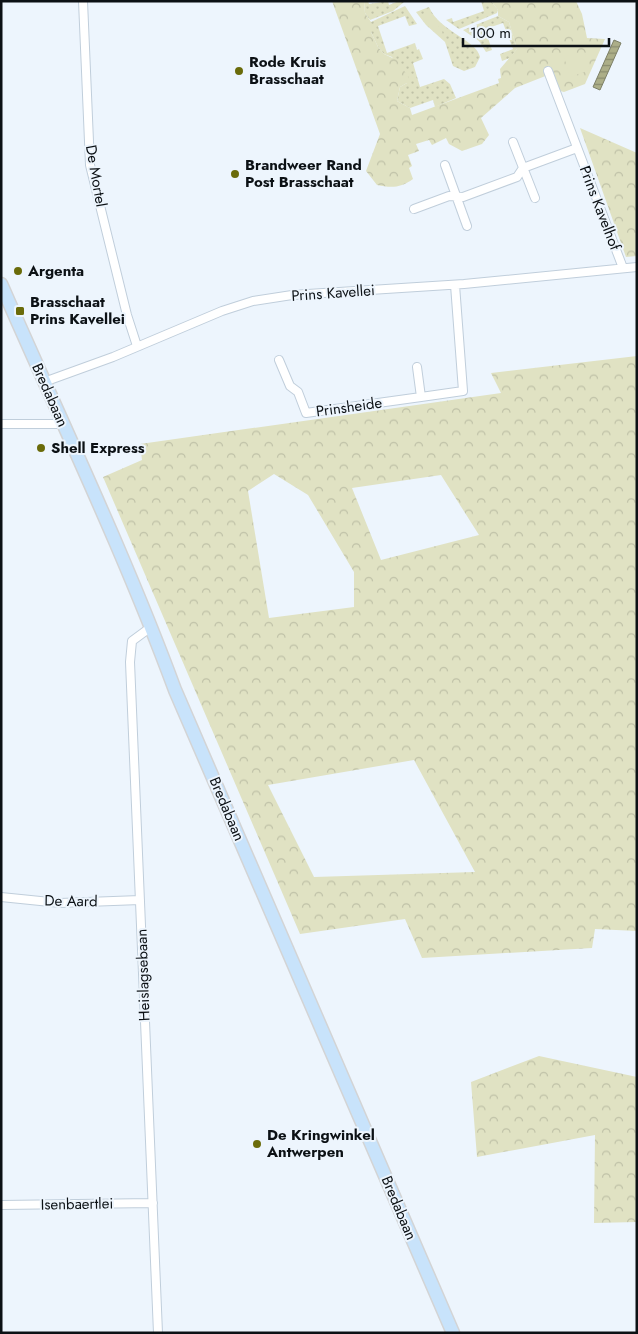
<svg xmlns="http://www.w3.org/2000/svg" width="638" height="1334" viewBox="0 0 638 1334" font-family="Jost,sans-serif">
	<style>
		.grass { fill: url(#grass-dots) }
		.forest { fill: url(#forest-crowns); fill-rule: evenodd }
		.park { fill: url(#park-tufts) }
		.pitch { fill: #e0e2c3 }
		.water { fill: url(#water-rules); stroke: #7c7f66 }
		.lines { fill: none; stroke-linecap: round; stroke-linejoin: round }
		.minor-casing { stroke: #c0cedb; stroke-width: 10 }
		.primary-casing { stroke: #d3d4d5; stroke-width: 15 }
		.minor { stroke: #fff; stroke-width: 8 }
		.primary { stroke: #c8e3fb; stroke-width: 12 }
		.poi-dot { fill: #6a6b0a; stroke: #edf5fd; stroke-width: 2 }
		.labels { text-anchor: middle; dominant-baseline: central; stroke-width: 4; stroke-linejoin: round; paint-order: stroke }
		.poi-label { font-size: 15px; font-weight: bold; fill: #0c1115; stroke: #edf5fd; text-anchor: start }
		.street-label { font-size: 15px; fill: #0c1115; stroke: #edf5fd }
	</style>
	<defs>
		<pattern id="grass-dots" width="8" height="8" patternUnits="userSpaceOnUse" patternTransform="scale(1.25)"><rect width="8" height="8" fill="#e0e2c3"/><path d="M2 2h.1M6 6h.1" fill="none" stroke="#bfc1a7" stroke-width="1.8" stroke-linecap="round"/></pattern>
		<pattern id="forest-crowns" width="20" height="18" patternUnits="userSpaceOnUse" patternTransform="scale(1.25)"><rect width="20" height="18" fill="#e0e2c3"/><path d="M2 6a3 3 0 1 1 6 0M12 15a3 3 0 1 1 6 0" fill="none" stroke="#bfc1a7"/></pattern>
		<pattern id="park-tufts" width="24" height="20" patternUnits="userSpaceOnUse" patternTransform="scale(1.25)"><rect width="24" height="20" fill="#e0e2c3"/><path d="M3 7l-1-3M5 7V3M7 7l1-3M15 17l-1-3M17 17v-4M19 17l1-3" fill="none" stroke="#bfc1a7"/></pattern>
		<pattern id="water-rules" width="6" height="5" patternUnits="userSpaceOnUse" patternTransform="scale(1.25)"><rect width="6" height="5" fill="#acae88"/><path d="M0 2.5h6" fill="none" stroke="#8a8c6e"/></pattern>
	</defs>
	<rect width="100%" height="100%" fill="#edf5fd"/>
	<!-- grass -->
	<path class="grass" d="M 364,1 L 368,1 L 369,4 L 388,1 L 389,5 L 399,1 L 404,2 L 393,11 L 370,20 L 365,13 Z
		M 481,1 L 491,1 L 498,10 L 497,13 L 459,29 L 446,20 L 452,18 L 453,22 L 484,11 Z
		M 405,6 L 417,24 L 409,26 L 405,16 L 378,26 L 387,53 L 415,43 L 417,50 L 419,49 L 423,59 L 413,63 L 420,87 L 444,79 L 450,84 L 456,98 L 435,107 L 433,100 L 410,108 L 397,101 L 400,87 L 407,83 L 392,57 L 384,54 L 378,47 L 371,32 L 371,22 Z
		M 429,7 C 440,32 477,40 480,57 L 475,67 L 464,71 L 453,66 L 445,42 L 426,25 L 416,12 Z
		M 498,16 L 509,22 L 517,49 L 510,58 L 502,61 L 500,54 L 513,49 L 503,23 L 485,29 L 492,50 L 486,52 L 479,41 L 463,30 Z"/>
	<!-- forest -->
	<path class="forest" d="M 332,1 L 364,1 L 365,13 L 371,22 L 371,32 L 378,47 L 384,54 L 397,60 L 409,78 L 407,83 L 400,87 L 397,101 L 410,108 L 412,115 L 499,83 L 498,79 L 501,78 L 500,69 L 517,49 L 509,22 L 498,16 L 498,10 L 491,1 L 576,1 L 582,14 L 587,38 L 605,39 L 585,84 L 564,92 L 560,91 L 553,73 L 515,88 L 481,118 L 489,135 L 482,144 L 462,151 L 449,144 L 446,138 L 432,145 L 429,140 L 416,144 L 419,151 L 408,155 L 412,166 L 409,168 L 413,179 C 401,188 391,188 377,185 L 366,171 L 380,134 Z
		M 580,128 L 637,153 L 637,256 L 626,257 Z
		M 637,356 L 637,931 L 595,929 L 592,948 L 422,958 L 405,919 L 300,934 L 103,477 L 142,460 L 140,444 L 501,393 L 491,373 ZM 274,474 L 308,495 L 354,572 L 354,607 L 269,618 L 248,491 ZM 441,475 L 479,535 L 381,560 L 352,488 ZM 414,760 L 475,872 L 314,877 L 268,785 Z
		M 539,1056 L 637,1077 L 637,1222 L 594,1223 L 595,1135 L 477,1157 L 471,1082 Z"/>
	<!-- park -->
	<path class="park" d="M 429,14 L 442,31 L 443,35 L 424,19 L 425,15 Z"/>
	<!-- pitch -->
	<path class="pitch" d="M 584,51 L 590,70 L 570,77 L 564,57 Z"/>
	<!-- water -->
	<path class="water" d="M 614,40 L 621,43 L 600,90 L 593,87 Z"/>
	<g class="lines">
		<!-- minor casing -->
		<g class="minor-casing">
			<path id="minor" d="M 83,1 L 90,165 L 127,315 L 137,346
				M 548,71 L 623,268
				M 513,142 L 535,198
				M 445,165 L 467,226
				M 414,209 L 449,196 L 463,197 L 517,177 L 523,168 L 577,148
				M 279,360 L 290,386 L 298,392 L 306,413 L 421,397
				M 417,367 L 421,397 L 463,391 L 455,285
				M 44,382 L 113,357 L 222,311 L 253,301 L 292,295 L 464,284 L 637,267
				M 1,424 L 63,424
				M 151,627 L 132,641 L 130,662 L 158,1333
				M 1,897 L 60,903 L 140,900
				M 1,1205 L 153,1203"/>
		</g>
		<!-- primary casing -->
		<g class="primary-casing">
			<path id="primary" d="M 1,284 C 60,419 124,552 175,690 L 453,1333"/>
		</g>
		<!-- minor -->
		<use href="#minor" class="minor"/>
		<!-- primary -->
		<use href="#primary" class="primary"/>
	</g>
	<!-- markers -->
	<g class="poi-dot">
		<circle cx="239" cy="71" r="5"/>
		<circle cx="235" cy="174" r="5"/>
		<circle cx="18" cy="271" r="5"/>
		<rect x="15" y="306" width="10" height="10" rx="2.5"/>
		<circle cx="41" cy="448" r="5"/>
		<circle cx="257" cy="1144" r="5"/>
	</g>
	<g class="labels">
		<!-- poi labels -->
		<g class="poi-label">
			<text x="249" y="62">Rode Kruis<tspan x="249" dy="17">Brasschaat</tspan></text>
			<text x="245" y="165">Brandweer Rand<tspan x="245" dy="17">Post Brasschaat</tspan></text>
			<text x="28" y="271">Argenta</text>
			<text x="30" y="302">Brasschaat<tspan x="30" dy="17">Prins Kavellei</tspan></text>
			<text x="51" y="448">Shell Express</text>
			<text x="267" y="1135">De Kringwinkel<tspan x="267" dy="17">Antwerpen</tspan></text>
		</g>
		<!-- street labels -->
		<g class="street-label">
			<text transform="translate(96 176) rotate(80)">De Mortel</text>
			<text transform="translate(600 208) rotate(69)">Prins Kavelhof</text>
			<text transform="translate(333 293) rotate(-4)">Prins Kavellei</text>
			<text transform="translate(50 395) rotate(66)">Bredabaan</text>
			<text transform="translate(349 407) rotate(-8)">Prinsheide</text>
			<text transform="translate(227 809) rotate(67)">Bredabaan</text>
			<text transform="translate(71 901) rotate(1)">De Aard</text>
			<text transform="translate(143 975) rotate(-92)">Heislagsebaan</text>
			<text transform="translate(77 1204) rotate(-1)">Isenbaertlei</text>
			<text transform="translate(399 1208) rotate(67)">Bredabaan</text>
		</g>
	</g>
	<!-- border -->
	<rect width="638" height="1334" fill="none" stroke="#0c1115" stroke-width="5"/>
	<!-- scale -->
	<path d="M463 38v8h146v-8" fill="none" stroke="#0c1115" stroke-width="2.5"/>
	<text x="470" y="38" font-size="15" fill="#0c1115" stroke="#edf5fd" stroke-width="4" paint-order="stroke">100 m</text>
</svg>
